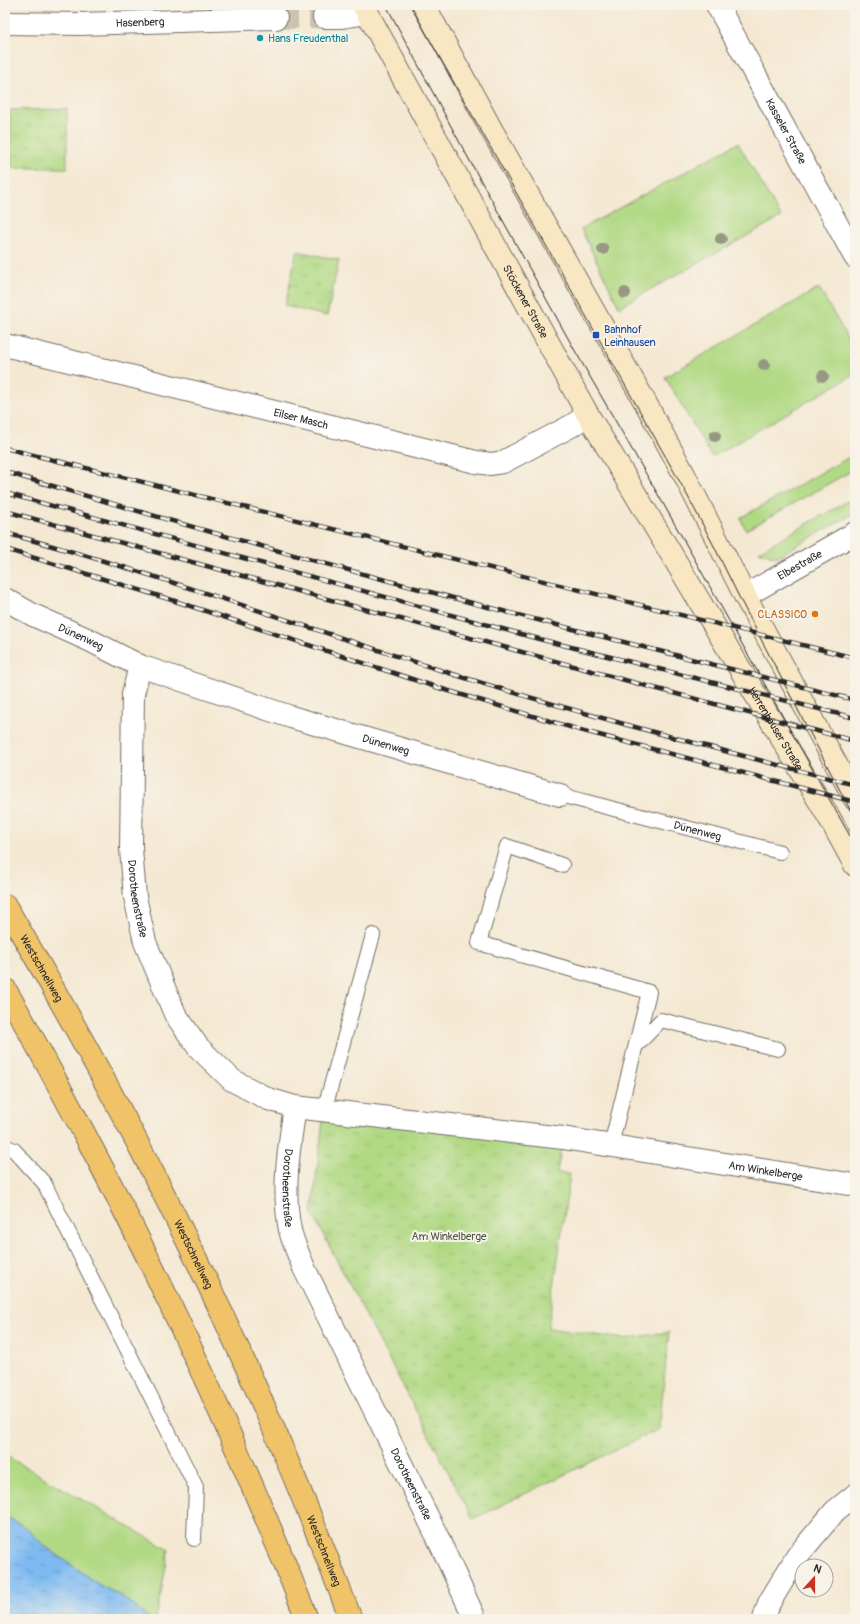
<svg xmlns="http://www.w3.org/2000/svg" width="860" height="1624" viewBox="0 0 860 1624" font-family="Pangolin,sans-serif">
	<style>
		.grass { fill: #b1d984; stroke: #6e8258 }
		.park { fill: url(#park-tufts); stroke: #6e8258 }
		.water { fill: url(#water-ripples); stroke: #54728e }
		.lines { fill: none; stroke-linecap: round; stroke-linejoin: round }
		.street-tunnel { stroke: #ccc2b1; stroke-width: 22; stroke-dasharray: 22 11; stroke-linecap: butt }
		.lane-casing { stroke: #716d65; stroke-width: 16 }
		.street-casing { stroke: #716d65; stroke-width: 24 }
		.secondary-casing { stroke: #716d65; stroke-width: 24 }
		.highway-casing { stroke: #716d65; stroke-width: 24 }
		.lane { stroke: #fff; stroke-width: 14 }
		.street { stroke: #fff; stroke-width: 22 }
		.secondary { stroke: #f9e7c3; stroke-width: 22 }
		.highway { stroke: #f1c369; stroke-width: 22 }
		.tram { stroke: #2b2b2b; stroke-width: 1 }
		.rail-casing { stroke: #2b2b2b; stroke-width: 4.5 }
		.rail { stroke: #f7f3e8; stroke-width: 3; stroke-dasharray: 9; stroke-linecap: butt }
		.tree { fill: #989882 }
		.culture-dot { fill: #0f9aa8; stroke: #f7f3e8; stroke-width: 1.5 }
		.transit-dot { fill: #1a4fb4; stroke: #f7f3e8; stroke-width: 1.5 }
		.food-dot { fill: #e8710a; stroke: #f7f3e8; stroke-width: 1.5 }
		.labels { text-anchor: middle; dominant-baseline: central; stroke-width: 4; stroke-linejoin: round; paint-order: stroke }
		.street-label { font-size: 11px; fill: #2b2b2b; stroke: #f7f3e8 }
		.culture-label { font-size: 11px; fill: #0d838f; stroke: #f7f3e8; text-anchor: start }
		.transit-label { font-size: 11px; fill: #164399; stroke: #f7f3e8; text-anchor: start }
		.food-label { font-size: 11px; fill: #c56008; stroke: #f7f3e8; text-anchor: end }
		.park-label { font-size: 11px; fill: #4c5641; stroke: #f7f3e8 }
	</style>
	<defs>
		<pattern id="park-tufts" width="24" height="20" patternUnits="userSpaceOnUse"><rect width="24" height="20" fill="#b1d984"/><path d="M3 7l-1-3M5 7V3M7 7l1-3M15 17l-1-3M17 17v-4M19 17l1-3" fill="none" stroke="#98ba72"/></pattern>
		<pattern id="water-ripples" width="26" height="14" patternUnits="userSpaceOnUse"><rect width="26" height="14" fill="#7ebaf1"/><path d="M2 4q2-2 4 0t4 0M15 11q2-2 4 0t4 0" fill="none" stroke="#6797c3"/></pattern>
	</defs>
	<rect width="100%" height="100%" fill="#f7f3e8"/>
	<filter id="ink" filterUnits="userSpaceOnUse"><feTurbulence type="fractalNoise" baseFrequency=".025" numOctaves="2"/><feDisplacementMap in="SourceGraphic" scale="8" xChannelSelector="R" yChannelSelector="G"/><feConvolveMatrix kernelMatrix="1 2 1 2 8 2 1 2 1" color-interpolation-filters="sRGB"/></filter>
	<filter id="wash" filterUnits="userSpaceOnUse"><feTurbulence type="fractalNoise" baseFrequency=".012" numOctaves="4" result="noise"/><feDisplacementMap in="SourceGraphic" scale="16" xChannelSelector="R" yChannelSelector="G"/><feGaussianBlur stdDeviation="0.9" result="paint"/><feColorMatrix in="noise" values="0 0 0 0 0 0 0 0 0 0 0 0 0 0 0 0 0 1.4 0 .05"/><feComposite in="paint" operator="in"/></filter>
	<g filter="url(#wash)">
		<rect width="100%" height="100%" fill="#f4e8d2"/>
		<!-- grass -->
		<path class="grass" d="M 738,143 L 781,217 L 619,307 L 581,229 Z
			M 819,288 L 855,351 L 855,374 L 712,457 L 665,377 Z
			M 855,454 L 855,469 L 746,530 L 740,518 Z
			M 855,497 L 855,513 L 776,557 L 759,551 Z
			M 5,1455 L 169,1550 L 156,1619 L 150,1619 L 121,1596 L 101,1586 L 46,1547 L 26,1528 L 5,1516 Z"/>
		<!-- park -->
		<path class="park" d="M 67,109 L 67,168 L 11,168 L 10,110 Z
			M 297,251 L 339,260 L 327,316 L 285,306 Z
			M 324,1111 L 563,1138 L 557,1173 L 570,1174 L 548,1328 L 624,1339 L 669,1332 L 659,1429 L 473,1519 L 312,1213 Z"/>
		<!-- water -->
		<path class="water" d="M 5,1516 L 26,1528 L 46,1547 L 101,1586 L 121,1596 L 150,1619 L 5,1619 Z"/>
	</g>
	<g filter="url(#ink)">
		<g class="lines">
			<!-- street-tunnel -->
			<path class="street-tunnel" d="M 276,18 L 324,17"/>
			<!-- lane casing -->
			<g class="lane-casing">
				<g id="lane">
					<path id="s1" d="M 560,795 L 780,852"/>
					<path d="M 562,865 L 507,846 L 479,943 L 649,992 L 611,1145"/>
					<path d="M 637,1045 L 661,1020 L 778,1049"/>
					<path d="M 324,1111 L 373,935"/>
					<path d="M 5,1146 L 14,1150 L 44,1183 L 196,1487 L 194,1539"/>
				</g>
			</g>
			<!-- street casing -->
			<g class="street-casing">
				<g id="street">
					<path id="s2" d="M 717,5 L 855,257"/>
					<path d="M 324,17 L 342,17 L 368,13"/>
					<path id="s3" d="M 5,23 L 80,24 L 276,18"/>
					<path id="s4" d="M 5,345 L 476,462 L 491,464 L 503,462 L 571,426 L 588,415"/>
					<path id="s5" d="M 745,596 L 855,533"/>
					<path id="s6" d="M 5,599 L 33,615 L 89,640 L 140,666 L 291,717 L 560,795"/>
					<path id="s7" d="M 140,666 L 133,694 L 131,849 L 135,897 L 145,942 L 175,1014 L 198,1047 L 232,1080 L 268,1099 L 295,1107 C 289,1147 282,1190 290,1230 C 293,1243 299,1255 304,1268 L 437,1536 L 475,1619"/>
					<path id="s8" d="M 295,1107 L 563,1138 L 855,1185"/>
					<path d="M 764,1619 L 769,1603 L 798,1555 L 835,1511 L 855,1495"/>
				</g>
			</g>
			<!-- secondary casing -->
			<g class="secondary-casing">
				<g id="secondary">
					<path id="s9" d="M 363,5 L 588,415 L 830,819 L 855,865"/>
					<path d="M 424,5 L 490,127 L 645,402 L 685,476 L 745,596 L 855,799"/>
				</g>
			</g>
			<!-- highway casing -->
			<g class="highway-casing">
				<g id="highway">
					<path id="s10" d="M 5,905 C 91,1051 172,1202 242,1357 C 281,1443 317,1531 351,1619"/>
					<path d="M 5,989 C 32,1035 57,1083 83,1131 C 167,1289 241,1452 307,1619"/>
				</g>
			</g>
			<!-- lane -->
			<use href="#lane" class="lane"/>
			<!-- street -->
			<use href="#street" class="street"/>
			<!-- secondary -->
			<use href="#secondary" class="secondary"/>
			<!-- highway -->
			<use href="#highway" class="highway"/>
			<!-- tram -->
			<path class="tram" d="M 386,5 L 460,143 L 574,349 L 664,505 L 855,845
				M 410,5 L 685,491 L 714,546 L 741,601 L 855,819"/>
			<!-- rail casing -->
			<g class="rail-casing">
				<path id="rail" d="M 5,448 L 855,658
					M 5,472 C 84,495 163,519 243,541 C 446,598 650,649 855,700
					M 5,493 L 539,639 L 855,718
					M 5,511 L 654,688 L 855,741
					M 5,533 C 153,572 297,625 443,671 C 579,714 717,749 855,785
					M 5,549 L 172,600 L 439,688 L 580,730 L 855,802"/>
			</g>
			<!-- rail -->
			<use href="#rail" class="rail"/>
		</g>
		<!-- trees -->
		<g class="tree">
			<circle cx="721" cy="239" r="6"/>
			<circle cx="603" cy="249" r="6"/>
			<circle cx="625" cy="293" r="6"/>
			<circle cx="764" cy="365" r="6"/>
			<circle cx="823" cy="376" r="6"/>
			<circle cx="715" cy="436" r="6"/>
		</g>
	</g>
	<!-- markers -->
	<circle class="culture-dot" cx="260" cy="38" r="4"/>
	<rect class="transit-dot" x="592" y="331" width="8" height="8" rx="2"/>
	<circle class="food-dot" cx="815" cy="614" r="4"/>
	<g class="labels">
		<!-- street labels -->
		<g class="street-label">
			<text stroke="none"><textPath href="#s3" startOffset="135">Hasenberg</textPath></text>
			<text stroke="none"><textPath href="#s2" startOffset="144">Kasseler Straße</textPath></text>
			<text stroke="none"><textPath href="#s9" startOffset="338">Stöckener Straße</textPath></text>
			<text stroke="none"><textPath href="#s4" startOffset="305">Eilser Masch</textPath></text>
			<text stroke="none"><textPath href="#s5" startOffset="63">Elbestraße</textPath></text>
			<text stroke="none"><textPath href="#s6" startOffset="85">Dünenweg</textPath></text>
			<text stroke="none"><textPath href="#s9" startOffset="833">Herrenhäuser Straße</textPath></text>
			<text stroke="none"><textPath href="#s6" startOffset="409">Dünenweg</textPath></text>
			<text stroke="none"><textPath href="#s1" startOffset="142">Dünenweg</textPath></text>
			<text stroke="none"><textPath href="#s7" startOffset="234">Dorotheenstraße</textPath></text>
			<text stroke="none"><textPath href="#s10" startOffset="73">Westschnellweg</textPath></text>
			<text stroke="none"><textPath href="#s8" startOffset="475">Am Winkelberge</textPath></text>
			<text stroke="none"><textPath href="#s7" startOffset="594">Dorotheenstraße</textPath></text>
			<text stroke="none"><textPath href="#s10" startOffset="397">Westschnellweg</textPath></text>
			<text stroke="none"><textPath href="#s7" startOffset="918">Dorotheenstraße</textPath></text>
			<text stroke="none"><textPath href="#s10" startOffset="721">Westschnellweg</textPath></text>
		</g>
		<!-- culture labels -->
		<g class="culture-label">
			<text x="268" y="38">Hans Freudenthal</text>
		</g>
		<!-- transit labels -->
		<g class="transit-label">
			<text x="604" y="329">Bahnhof<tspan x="604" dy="13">Leinhausen</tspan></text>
		</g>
		<!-- food labels -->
		<g class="food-label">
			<text x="807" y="614">CLASSICO</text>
		</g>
		<!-- park labels -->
		<g class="park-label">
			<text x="449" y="1236">Am Winkelberge</text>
		</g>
	</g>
	<!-- margin -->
	<rect width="860" height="1624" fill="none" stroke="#f7f3e8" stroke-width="20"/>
	<!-- north arrow -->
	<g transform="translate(814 1578) rotate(21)"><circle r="19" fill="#f7f3e8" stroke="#a5a39c"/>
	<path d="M0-3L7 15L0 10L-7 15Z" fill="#c8321e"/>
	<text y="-6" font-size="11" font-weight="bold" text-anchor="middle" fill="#2b2b2b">N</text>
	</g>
</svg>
